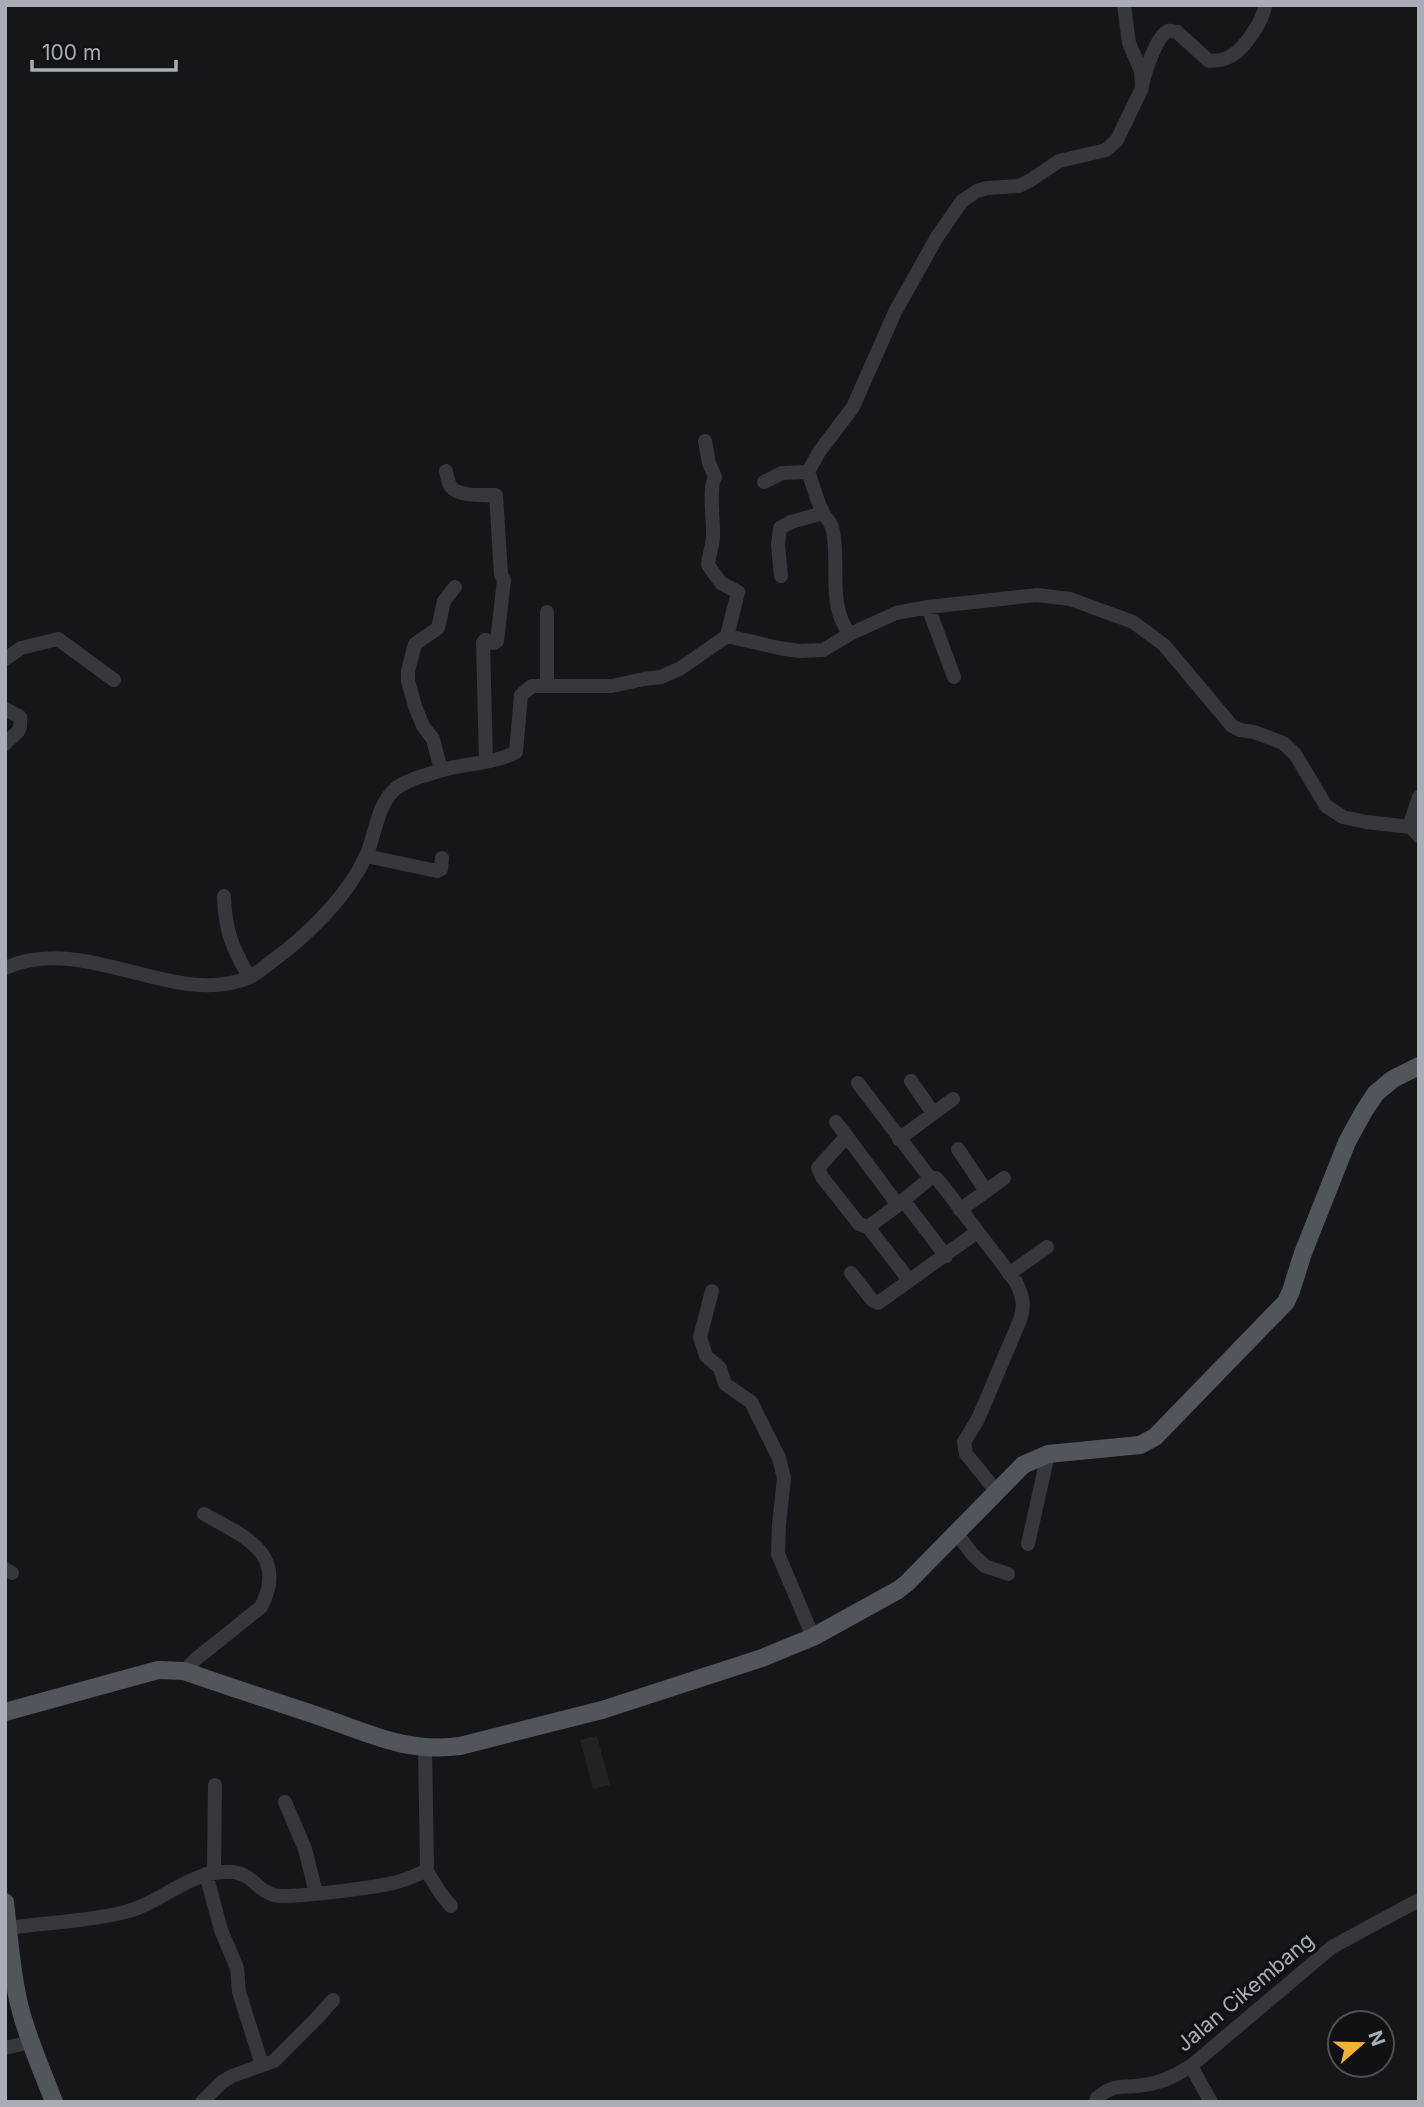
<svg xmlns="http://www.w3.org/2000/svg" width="1424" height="2107" viewBox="0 0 1424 2107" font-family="Inter,sans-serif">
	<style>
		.built { fill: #222225 }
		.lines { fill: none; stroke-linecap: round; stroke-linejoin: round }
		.minor { stroke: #37383d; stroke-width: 14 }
		.major { stroke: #53555c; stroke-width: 18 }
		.labels { text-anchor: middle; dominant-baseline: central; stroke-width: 7; stroke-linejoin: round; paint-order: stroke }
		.street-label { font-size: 21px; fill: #a8adb8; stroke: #111113 }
	</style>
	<rect width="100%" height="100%" fill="#161618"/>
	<!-- built -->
	<path class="built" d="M 597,1736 L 610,1785 L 593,1789 L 580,1740 Z"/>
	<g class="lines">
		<!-- minor -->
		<path class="minor" d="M 1143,82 C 1145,71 1156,40 1165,33 C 1170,29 1171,31 1177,32 L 1209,61 C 1215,61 1225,60 1231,56 C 1244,49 1264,20 1265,5
			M 705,441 L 709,463 L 715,477 C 708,489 714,521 713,538 C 712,547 709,556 708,565 L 721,583 L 738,592 L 727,636
			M 446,471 C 447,476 448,483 451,487 C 459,497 484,495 496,495 L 501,575 L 504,580 L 497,641 L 494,643 L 485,640 L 483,643 L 486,761
			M 764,482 L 782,473 L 808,472
			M 781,576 L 778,545 L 780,528 L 791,522 L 823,513
			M 928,607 L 954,677
			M 547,612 L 547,686
			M 850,634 C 826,606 841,560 832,527 C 830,521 826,518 823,513 C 817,501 813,485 808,472 L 819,452 L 853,407 L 895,312 L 937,237 L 962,201 L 977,191 L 987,188 L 1019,186 L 1031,180 L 1059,161 L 1106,150 L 1117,140 L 1142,88 L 1141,71 L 1129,43 L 1124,5
			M 5,659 L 21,648 L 58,639 L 114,680
			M 5,709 L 20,717 C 22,735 15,732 5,744
			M 441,770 L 433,739 L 423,726 L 415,706 L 408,681 L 408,671 L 415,644 L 438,628 L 444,601 L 455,587
			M 1409,827 L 1419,797
			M 366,856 L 437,871 L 441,869 L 442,858
			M 224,896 C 225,931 232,947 249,977
			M 5,968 C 87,932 175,1010 250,977 C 257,973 265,967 271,962 C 307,936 347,897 366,856 C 375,836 376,810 392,792 C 399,784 409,781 419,777 C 431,774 443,769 455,767 C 475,763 498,762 516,752 L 521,695 L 532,686 L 612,686 L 644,679 L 661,677 L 681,668 L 727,636 L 779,648 L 799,651 L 823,650 L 850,634 L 896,613 L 928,607 L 1037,595 L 1070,599 L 1133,622 L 1164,645 L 1232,726 L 1240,730 L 1254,732 L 1283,743 L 1295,754 L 1326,806 L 1343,817 L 1366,822 L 1411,827 L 1419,836
			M 911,1081 L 933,1113
			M 858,1083 L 930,1178 L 936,1178 L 943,1186 L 1016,1282 C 1023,1297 1025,1305 1020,1320 L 978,1419 L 964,1442 L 966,1454 L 997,1492
			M 836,1122 L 898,1205 L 930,1178
			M 846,1137 L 818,1168 L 822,1177 L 859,1224 L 868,1227 L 898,1205
			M 899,1139 L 953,1099
			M 958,1149 L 986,1191
			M 904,1201 L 946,1256
			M 960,1210 L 1004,1178
			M 868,1227 L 909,1280
			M 851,1273 L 872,1300 L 878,1303 L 977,1232
			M 1009,1274 L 1047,1247
			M 712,1291 L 700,1337 L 706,1356 L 720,1368 L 725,1384 L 751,1402 L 779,1458 L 784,1478 L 779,1525 L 778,1554 L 813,1637
			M 956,1533 L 973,1555 L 985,1566 L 1008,1574
			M 1028,1544 L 1048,1454
			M 5,1569 L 12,1573
			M 184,1671 L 196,1659 L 261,1607 C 289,1553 243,1536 204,1514
			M 285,1802 L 305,1849 L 316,1893
			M 426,1870 L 441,1894 L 451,1906
			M 214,1873 L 215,1785
			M 206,1874 L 221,1930 L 237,1968 L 239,1992 L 262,2065
			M 8,1928 C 47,1922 87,1922 125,1912 C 159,1904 186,1874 223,1872 C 253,1870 252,1888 274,1895 C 289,1899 379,1887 397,1882 C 407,1879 417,1876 426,1870 L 427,1865 L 425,1749
			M 5,2048 L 31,2042
			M 1191,2066 L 1211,2102
			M 202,2102 L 222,2082 L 232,2076 L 274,2061 L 316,2019 L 333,2000
			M 1096,2102 L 1097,2098 C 1115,2082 1122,2089 1144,2085 C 1161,2083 1177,2075 1191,2066 L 1332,1947 L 1419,1900"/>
		<!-- major -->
		<path class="major" d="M 5,1712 L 158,1670 L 184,1671 C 229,1687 274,1701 318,1716 C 370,1733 404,1753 460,1746 L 602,1710 L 762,1658 L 813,1637 L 898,1590 L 907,1583 L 1023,1465 L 1048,1454 L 1140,1445 L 1155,1437 L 1286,1302 L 1291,1291 L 1303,1253 L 1347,1142 L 1364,1111 L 1376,1093 L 1393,1079 L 1419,1066
			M 5,1902 C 9,1936 11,1970 19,2004 C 27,2038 42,2070 54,2102"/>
	</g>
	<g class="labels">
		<!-- street labels -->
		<g class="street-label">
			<text transform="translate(1245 1992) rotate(-40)">Jalan Cikembang</text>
		</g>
	</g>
	<!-- border -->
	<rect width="1424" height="2107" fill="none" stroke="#a8adb8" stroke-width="14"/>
	<!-- north arrow -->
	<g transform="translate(1361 2044) rotate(70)"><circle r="33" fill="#111113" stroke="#4d4f55" stroke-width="2"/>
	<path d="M0-5L12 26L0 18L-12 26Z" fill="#f2b134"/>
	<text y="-10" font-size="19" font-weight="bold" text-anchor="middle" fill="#a8adb8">N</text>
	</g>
	<!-- scale -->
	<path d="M32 60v10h144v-10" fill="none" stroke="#a8adb8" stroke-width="3.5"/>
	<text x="42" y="60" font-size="21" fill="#a8adb8" stroke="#111113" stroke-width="5" paint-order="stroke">100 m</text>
</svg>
